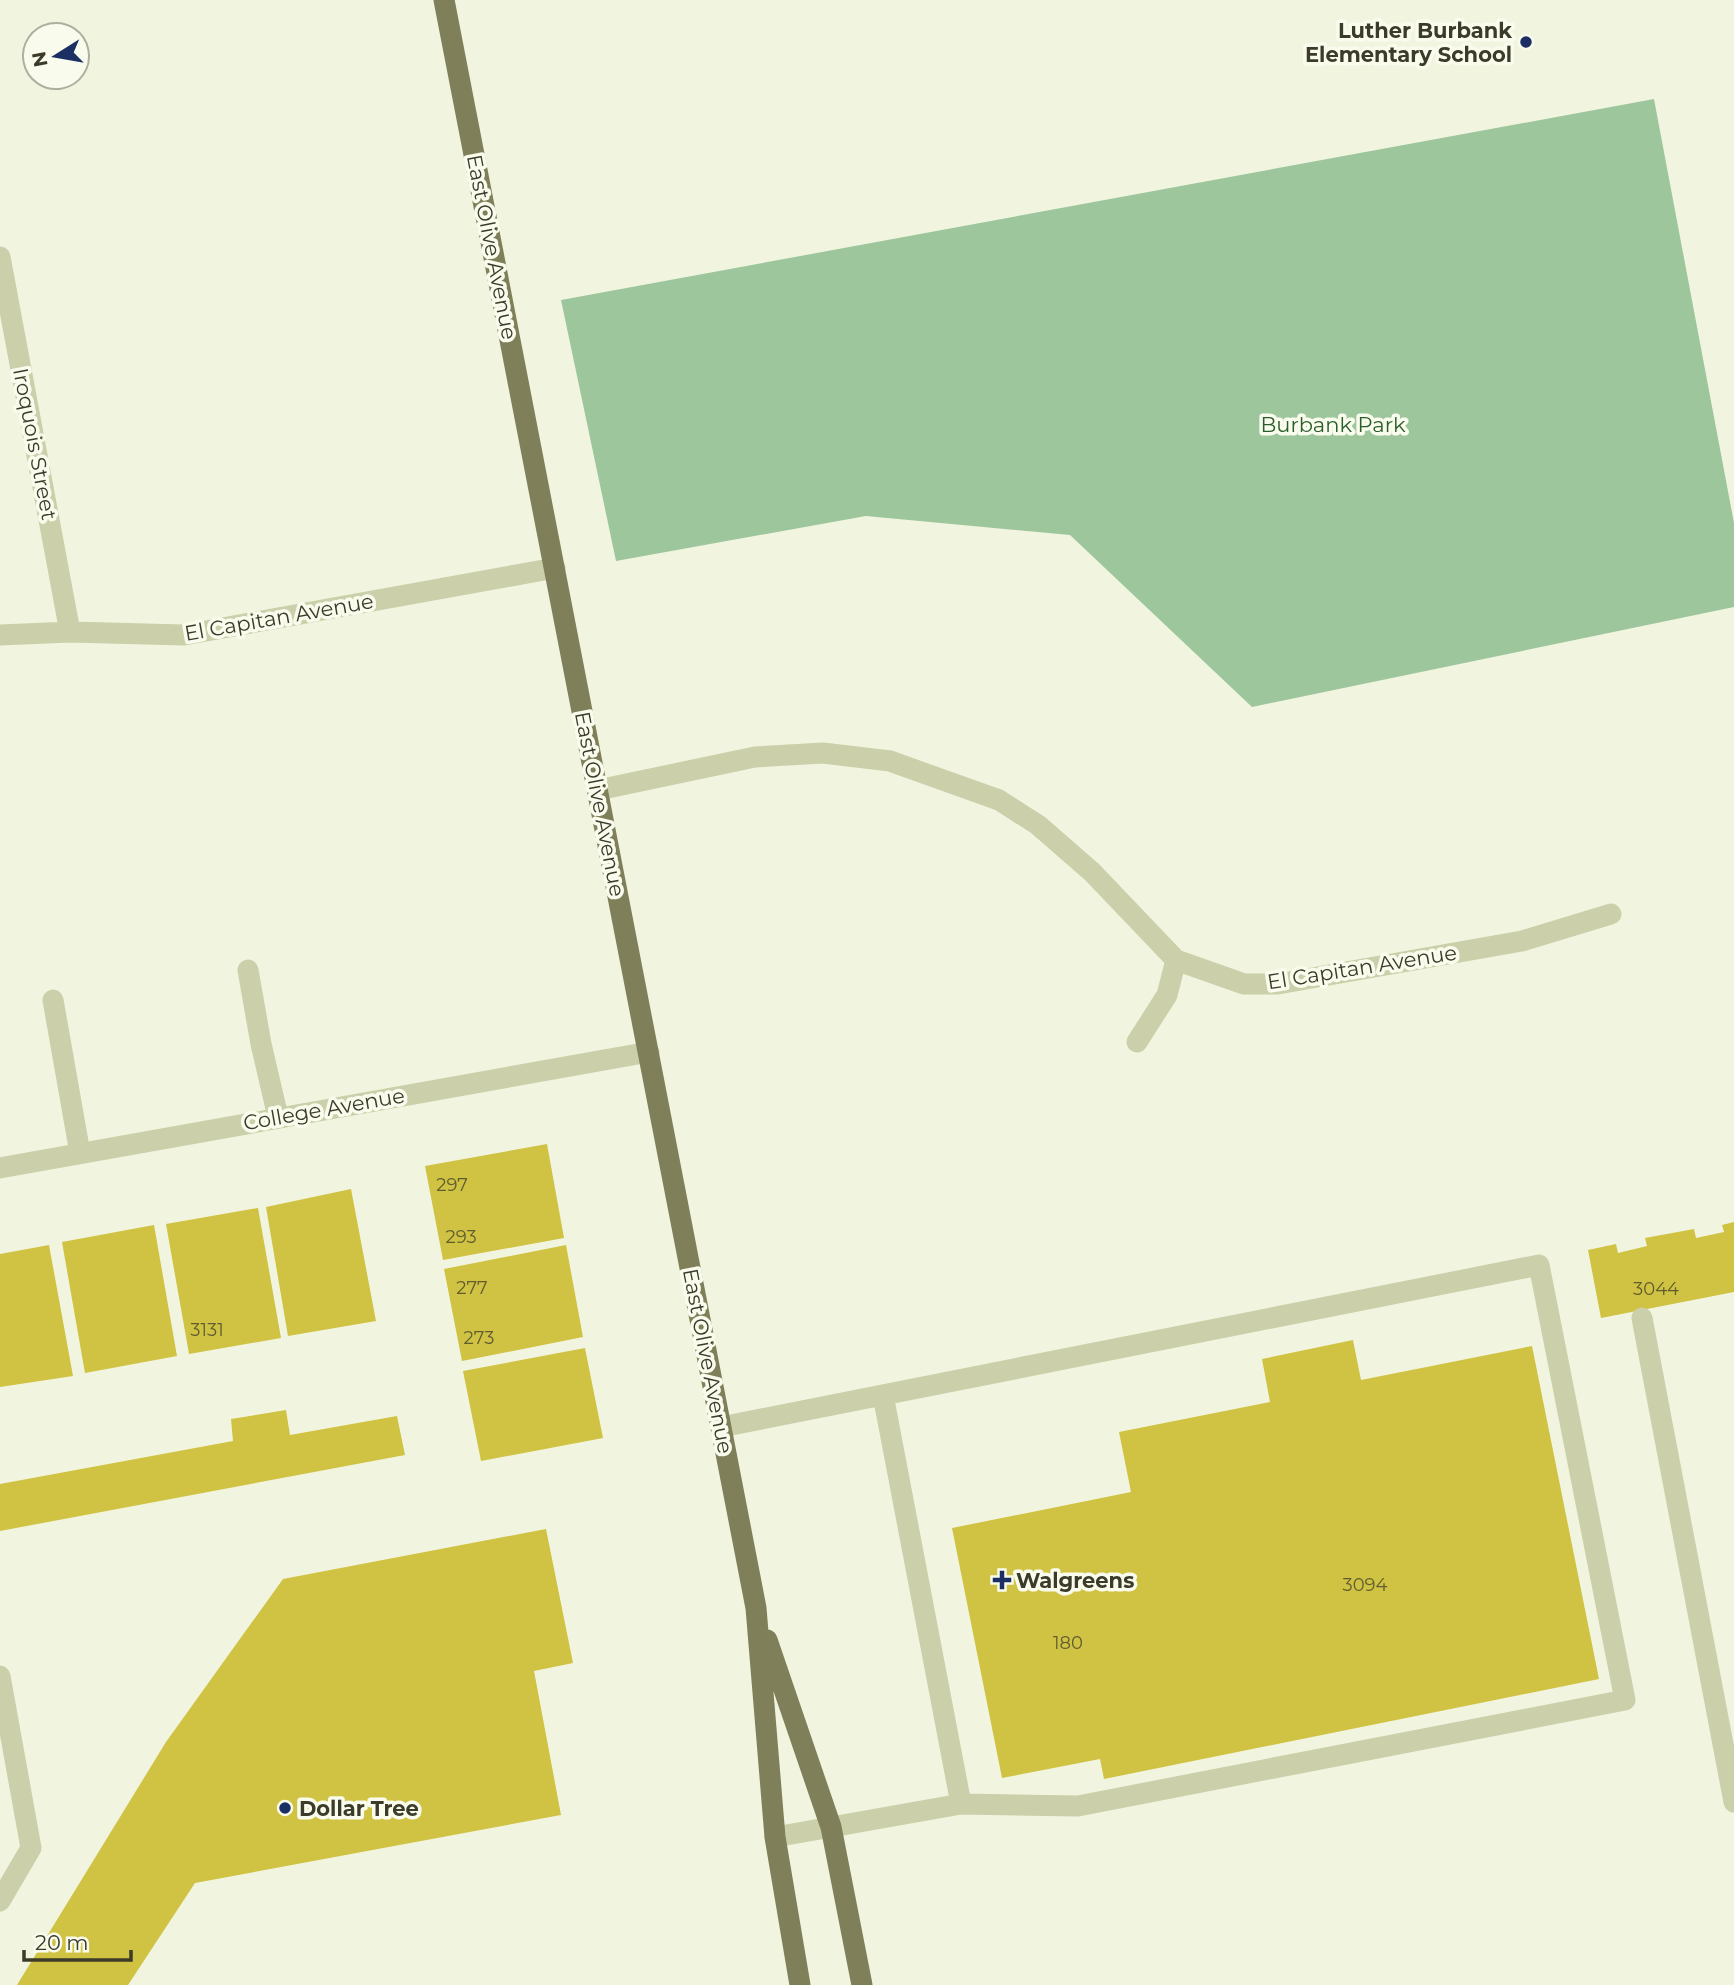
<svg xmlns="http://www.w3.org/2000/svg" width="1734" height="1985" viewBox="0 0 1734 1985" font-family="Montserrat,sans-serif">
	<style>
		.green { fill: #9ec69d }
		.building { fill: #d0c242 }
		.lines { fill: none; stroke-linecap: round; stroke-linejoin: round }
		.minor { stroke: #cbcfaa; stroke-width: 21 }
		.major { stroke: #7f7f5a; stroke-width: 21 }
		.poi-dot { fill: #1b2f62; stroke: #f9fced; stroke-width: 2.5 }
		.labels { text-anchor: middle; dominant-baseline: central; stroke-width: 7; stroke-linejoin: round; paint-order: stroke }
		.number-label { font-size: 18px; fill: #615d30 }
		.poi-label { font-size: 21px; font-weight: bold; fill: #3c3b2a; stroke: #f9fced; text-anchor: start }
		.street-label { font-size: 21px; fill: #3c3b2a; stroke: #f9fced }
		.park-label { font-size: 21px; fill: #2b5d2c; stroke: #f9fced }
	</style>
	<rect width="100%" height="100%" fill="#f1f5df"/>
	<!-- green -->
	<path class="green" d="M 1654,99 L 1734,523 L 1734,607 L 1252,707 L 1070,535 L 866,516 L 616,561 L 561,300 Z"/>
	<!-- building -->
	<path class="building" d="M 547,1144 L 564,1238 L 443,1260 L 425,1166 Z
		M 351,1189 L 376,1321 L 288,1336 L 266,1207 Z
		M 258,1208 L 281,1338 L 189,1354 L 166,1224 Z
		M 1734,1222 L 1734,1292 L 1601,1318 L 1588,1250 L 1616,1244 L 1618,1253 L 1647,1246 L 1645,1238 L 1694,1229 L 1696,1238 L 1724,1232 L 1722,1225 Z
		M 154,1225 L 177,1356 L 85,1373 L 62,1242 Z
		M 49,1245 L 73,1376 L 0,1387 L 0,1254 Z
		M 566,1245 L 583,1337 L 462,1361 L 444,1269 Z
		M 1353,1340 L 1361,1380 L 1532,1346 L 1599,1679 L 1104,1779 L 1100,1759 L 1002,1778 L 952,1528 L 1131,1492 L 1119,1432 L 1270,1402 L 1262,1359 Z
		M 585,1348 L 603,1438 L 481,1461 L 463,1371 Z
		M 286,1410 L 290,1435 L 397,1416 L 405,1455 L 0,1531 L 0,1484 L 233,1441 L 231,1419 Z
		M 546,1529 L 573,1663 L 534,1671 L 561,1815 L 195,1883 L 128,1985 L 17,1985 L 166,1742 L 283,1579 Z"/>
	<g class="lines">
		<!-- minor -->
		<path class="minor" d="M 0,257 L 70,632
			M 0,635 L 70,632 L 184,635 L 555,568
			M 598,790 L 755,757 L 823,753 L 890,761 L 999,800 L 1038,825 L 1092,872 L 1176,960 L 1244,984 L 1278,984 L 1522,941 L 1611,914
			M 248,970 L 261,1044 L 278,1117
			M 53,1000 L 80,1153
			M 1137,1042 L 1167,995 L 1176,960
			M 0,1168 L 649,1052
			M 1642,1318 L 1734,1802
			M 883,1395 L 961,1804
			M 721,1427 L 1539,1265 L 1625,1700 L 1078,1806 L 961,1804 L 775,1837
			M 0,1676 L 31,1848 L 0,1901"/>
		<!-- major -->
		<path class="major" d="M 444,0 L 756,1608 L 775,1837 L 800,1985
			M 767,1640 L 831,1827 L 862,1985"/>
	</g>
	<!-- markers -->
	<g class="poi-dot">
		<circle cx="1526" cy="42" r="7"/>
		<path d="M998.5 1569.5h7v7h7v7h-7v7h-7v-7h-7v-7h7z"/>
		<circle cx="285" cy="1808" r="7"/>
	</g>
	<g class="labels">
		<!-- number labels -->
		<g class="number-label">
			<text x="452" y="1185">297</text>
			<text x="461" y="1237">293</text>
			<text x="472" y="1288">277</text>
			<text x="1656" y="1289">3044</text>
			<text x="207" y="1330">3131</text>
			<text x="479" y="1338">273</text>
			<text x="1365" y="1585">3094</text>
			<text x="1068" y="1643">180</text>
		</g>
		<!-- poi labels -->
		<g class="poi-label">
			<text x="1512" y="30" text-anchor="end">Luther Burbank<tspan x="1512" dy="24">Elementary School</tspan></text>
			<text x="1016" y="1580">Walgreens</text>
			<text x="299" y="1808">Dollar Tree</text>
		</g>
		<!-- street labels -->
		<g class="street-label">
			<text transform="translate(492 247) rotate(79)">East Olive Avenue</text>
			<text transform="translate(35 444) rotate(79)">Iroquois Street</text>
			<text transform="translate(279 617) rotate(-10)">El Capitan Avenue</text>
			<text transform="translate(600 804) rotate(79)">East Olive Avenue</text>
			<text transform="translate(1362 967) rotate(-9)">El Capitan Avenue</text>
			<text transform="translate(324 1109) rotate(-10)">College Avenue</text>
			<text transform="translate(708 1361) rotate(79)">East Olive Avenue</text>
		</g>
		<!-- park labels -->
		<g class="park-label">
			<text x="1333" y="424">Burbank Park</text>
		</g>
	</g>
	<!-- north arrow -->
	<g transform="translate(56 56) rotate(259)"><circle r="33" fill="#f9fced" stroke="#adaf9f" stroke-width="2"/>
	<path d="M0-5L12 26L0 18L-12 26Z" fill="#1b2f62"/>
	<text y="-10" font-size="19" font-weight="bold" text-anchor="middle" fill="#3c3b2a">N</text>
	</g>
	<!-- scale -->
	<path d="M24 1950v10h107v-10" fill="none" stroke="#3c3b2a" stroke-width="3.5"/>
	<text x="35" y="1950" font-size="21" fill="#3c3b2a" stroke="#f9fced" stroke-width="5" paint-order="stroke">20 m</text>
</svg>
